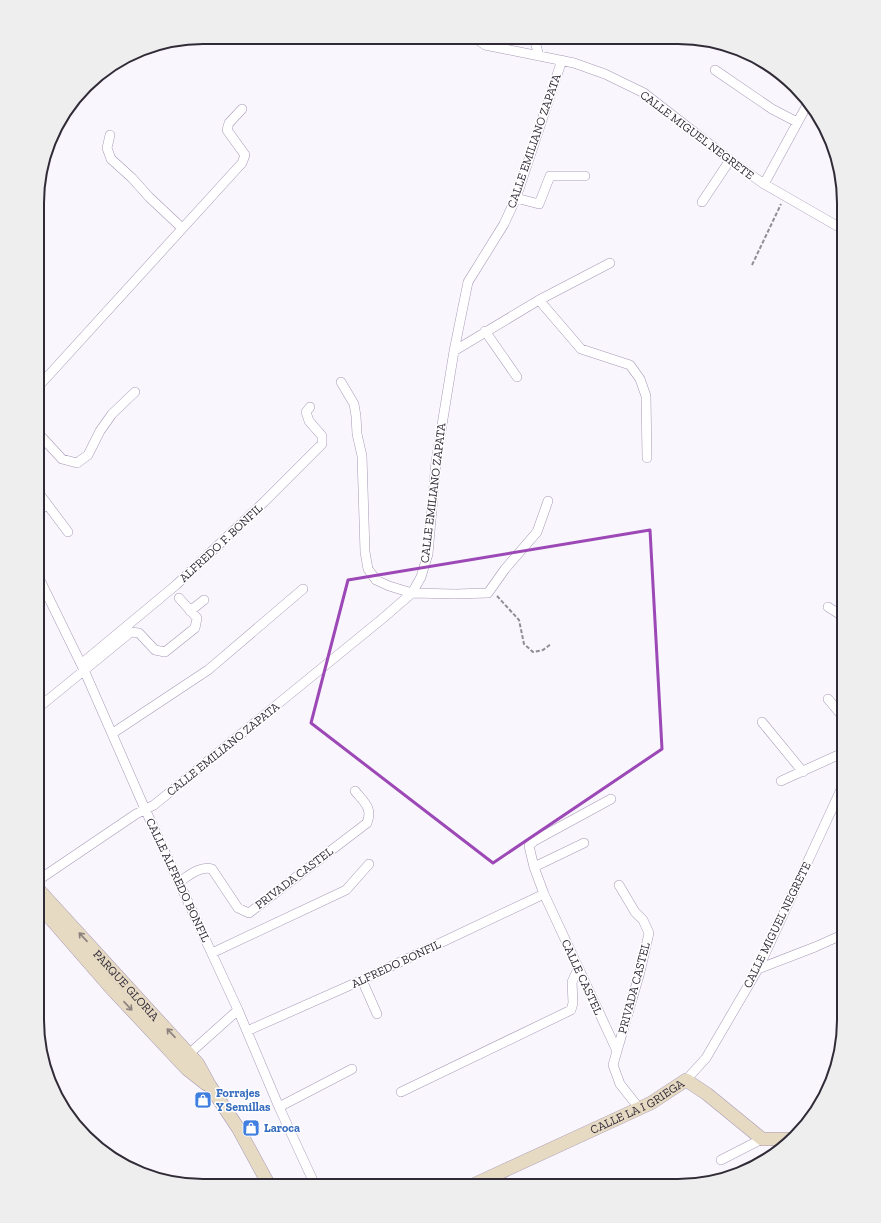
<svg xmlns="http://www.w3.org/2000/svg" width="881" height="1223" viewBox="0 0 881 1223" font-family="'Zilla Slab',serif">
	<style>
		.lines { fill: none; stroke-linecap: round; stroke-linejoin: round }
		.street-casing { stroke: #a899b8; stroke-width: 10 }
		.secondary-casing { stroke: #a899b8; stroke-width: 14 }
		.path { stroke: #918d97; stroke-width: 2; stroke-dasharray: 4 2; stroke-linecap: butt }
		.street { stroke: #fff; stroke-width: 9 }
		.secondary { stroke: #e6dac3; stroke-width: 13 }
		.oneway { stroke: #8c827e }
		.marked { fill: none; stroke: #9c48b6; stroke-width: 3; stroke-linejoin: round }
		.labels { text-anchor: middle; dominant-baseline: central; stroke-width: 3; stroke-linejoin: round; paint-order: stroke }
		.street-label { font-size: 12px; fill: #312b38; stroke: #fff }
		.shop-label { font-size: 12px; font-weight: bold; fill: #366cbe; stroke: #fff; text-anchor: start }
		.rim { fill: none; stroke: #312b38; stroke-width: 2 }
	</style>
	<rect width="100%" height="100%" fill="#f9f6fd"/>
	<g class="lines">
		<!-- street casing -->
		<g class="street-casing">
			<path id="street" d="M 475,38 L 485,45 L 574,63 L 605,74 L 644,93 L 730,160 L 764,184 L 844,230
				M 534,38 L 539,56
				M 348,39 L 349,37
				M 715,70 L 772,109 L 797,122
				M 110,135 L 107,148 L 111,159 L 132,178 L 149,197 L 182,228
				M 764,184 L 807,105
				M 516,198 L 539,204 L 550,176 L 585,176
				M 702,202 L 730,160
				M 539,300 L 581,349 L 630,365 L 640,379 L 646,396 L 647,458
				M 485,331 L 517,377
				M 454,351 L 539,300 L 610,263
				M 341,382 L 354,404 L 356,416 L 357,434 L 362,456 L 365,552 L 368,569 L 376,580 L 389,586 L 412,593 L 455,594 L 488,593 L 505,569 L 537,532 L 548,501
				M 38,387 L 242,163 L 245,155 L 227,130 L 229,123 L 242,109
				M 38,433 L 62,459 L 77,463 L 88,455 L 100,431 L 112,414 L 135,392
				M 38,492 L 68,532
				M 38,511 L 47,505
				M 38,576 L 84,670 L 145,809 L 238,1010 L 279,1107 L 315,1185
				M 828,607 L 844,617
				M 190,611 L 204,600
				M 81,664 L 176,585 L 264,502 L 322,444 L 322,436 L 309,421 L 306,412 L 310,407
				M 828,699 L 844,718
				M 38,708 L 131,632 L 139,633 L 155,650 L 165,652 L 195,628 L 197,618 L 179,598
				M 762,722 L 803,772
				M 113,733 L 208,670 L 303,589
				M 781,781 L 838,755 L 844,756
				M 611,799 L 534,841 L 529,846 L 534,867 L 544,894 L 617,1051 L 613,1065 L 620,1084 L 639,1108
				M 534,867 L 584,843
				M 37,881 L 136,814 L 154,805 L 382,619 L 412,593 L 421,577 L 428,554 L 436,462 L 454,351 L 468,282 L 504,224 L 516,198 L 562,60
				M 179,882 C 188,876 201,865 212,869 L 238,908 L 249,913 L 367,823 C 373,808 364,802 355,791
				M 212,953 L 346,890 L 369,864
				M 758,969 L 815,947 L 844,934
				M 362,980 L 377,1014
				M 247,1031 L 362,980 L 544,894
				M 617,1051 L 640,972 L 649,933 L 643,920 L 635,912 L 619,885
				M 190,1053 L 238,1010
				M 686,1080 L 706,1058 L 758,969 L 844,783
				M 401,1092 L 571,1010 L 573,1003 L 572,982 L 578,969
				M 279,1107 L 352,1069
				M 721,1160 L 762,1139"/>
		</g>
		<!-- secondary casing -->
		<g class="secondary-casing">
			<g id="secondary">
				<path id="s1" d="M 37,888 L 198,1064 L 210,1086 L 238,1128 L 269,1185"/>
				<path d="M 37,903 L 111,988 L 187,1069 L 206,1084"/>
				<path id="s2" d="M 473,1185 L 651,1103 L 686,1080 L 707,1094 L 762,1139 L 793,1139"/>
			</g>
		</g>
		<!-- path -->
		<path class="path" d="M 752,265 L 781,204
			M 497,596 L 519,620 L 524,644 L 533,652 L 543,650 L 551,644"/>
		<!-- street -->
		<use href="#street" class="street"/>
		<!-- secondary -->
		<use href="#secondary" class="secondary"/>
	</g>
	<!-- one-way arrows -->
	<defs><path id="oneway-shaft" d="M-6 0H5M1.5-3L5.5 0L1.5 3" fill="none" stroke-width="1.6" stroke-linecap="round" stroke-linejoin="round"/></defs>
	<g class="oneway">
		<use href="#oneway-shaft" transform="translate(83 937) rotate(-133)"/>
		<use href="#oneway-shaft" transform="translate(128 1006) rotate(47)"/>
		<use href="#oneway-shaft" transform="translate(171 1033) rotate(-133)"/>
	</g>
	<!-- marked area -->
	<path class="marked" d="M 650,530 L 662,749 L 493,863 L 311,723 L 348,580 Z"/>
	<!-- icons -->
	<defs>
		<g id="shop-square" transform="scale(0.9)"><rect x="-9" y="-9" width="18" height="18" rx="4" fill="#3f7fe0" stroke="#fff"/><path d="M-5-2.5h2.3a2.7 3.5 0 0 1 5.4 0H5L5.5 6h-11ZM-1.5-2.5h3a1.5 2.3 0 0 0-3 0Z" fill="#fff"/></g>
	</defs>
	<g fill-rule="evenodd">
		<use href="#shop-square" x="203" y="1100"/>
		<use href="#shop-square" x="251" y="1128"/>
	</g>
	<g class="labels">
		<!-- street labels -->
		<g class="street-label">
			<text transform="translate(697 135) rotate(37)">CALLE MIGUEL NEGRETE</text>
			<text transform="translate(534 141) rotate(-71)">CALLE EMILIANO ZAPATA</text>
			<text transform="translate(433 493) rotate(-83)">CALLE EMILIANO ZAPATA</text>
			<text transform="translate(221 543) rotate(-43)">ALFREDO F. BONFIL</text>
			<text transform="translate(223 749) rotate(-39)">CALLE EMILIANO ZAPATA</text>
			<text transform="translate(294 878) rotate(-37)">PRIVADA CASTEL</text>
			<text transform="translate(178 880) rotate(65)">CALLE ALFREDO BONFIL</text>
			<text transform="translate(777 925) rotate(-64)">CALLE MIGUEL NEGRETE</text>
			<text transform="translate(396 964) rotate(-25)">ALFREDO BONFIL</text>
			<text transform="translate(582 977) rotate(65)">CALLE CASTEL</text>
			<text stroke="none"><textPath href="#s1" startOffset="132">PARQUE GLORIA</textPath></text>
			<text transform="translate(634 988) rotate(-75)">PRIVADA CASTEL</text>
			<text stroke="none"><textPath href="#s2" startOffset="182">CALLE LA I GRIEGA</textPath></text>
		</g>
		<!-- shop labels -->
		<g class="shop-label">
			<text x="216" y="1093">Forrajes<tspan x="216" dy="14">Y Semillas</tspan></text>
			<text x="264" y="1128">Laroca</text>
		</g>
	</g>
	<!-- crop -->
	<path d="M0 0H881V1223H0ZM203 44H678A159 159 0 0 1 837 203V1020A159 159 0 0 1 678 1179H203A159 159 0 0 1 44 1020V203A159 159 0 0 1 203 44Z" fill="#efeeef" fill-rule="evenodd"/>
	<path class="rim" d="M203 44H678A159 159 0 0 1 837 203V1020A159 159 0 0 1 678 1179H203A159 159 0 0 1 44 1020V203A159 159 0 0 1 203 44Z"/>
</svg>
